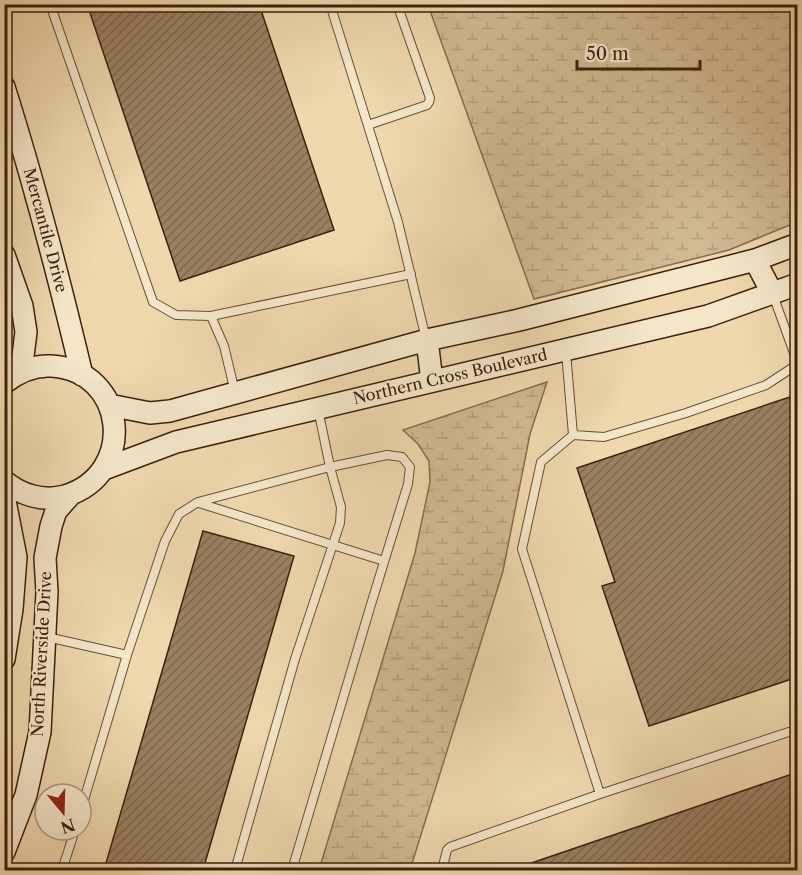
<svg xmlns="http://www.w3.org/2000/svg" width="802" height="875" viewBox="0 0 802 875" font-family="'Libre Caslon Text',serif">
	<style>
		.wetland { fill: url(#wetland-marsh); stroke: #876c51; stroke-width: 1.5 }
		.building { fill: url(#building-hatch); stroke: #3d200f; stroke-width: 1.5 }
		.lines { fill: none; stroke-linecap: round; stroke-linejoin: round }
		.lane-casing { stroke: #6a4e37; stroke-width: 10 }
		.secondary-casing { stroke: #3d200f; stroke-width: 24 }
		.lane { stroke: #f5e6ca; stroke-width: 8 }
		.secondary { stroke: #f5e6ca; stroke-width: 21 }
		.labels { text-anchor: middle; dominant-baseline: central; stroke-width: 4.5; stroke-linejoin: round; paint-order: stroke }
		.street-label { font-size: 16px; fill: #3d200f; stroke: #f5e6ca }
	</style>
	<defs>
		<pattern id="wetland-marsh" width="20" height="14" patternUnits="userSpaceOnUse" patternTransform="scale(1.5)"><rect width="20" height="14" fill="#d1b993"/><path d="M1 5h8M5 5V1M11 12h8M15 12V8" fill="none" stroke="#b49f7e"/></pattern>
		<pattern id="building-hatch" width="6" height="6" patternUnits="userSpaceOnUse" patternTransform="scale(1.5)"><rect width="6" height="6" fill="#9a8062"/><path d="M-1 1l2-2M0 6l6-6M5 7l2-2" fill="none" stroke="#7f684f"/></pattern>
	</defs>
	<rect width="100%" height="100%" fill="#efd8ae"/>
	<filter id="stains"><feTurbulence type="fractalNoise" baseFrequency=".00333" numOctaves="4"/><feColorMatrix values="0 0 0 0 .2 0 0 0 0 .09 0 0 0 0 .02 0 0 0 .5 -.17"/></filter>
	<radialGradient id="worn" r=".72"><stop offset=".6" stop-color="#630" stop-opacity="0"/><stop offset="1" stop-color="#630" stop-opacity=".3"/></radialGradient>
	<!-- wetland -->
	<path class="wetland" d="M 428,5 L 797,5 L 797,222 L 729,250 L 534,299 Z
		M 547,382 L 530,434 L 503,571 L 410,870 L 319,870 L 415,553 L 430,482 L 429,461 L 418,444 L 403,430 Z"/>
	<!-- building -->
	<path class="building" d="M 87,4 L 259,4 L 334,230 L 180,281 Z
		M 793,396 L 798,410 L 798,677 L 649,726 L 602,586 L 615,582 L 577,468 Z
		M 203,531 L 294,556 L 203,870 L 104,870 Z
		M 798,772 L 798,870 L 511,870 Z"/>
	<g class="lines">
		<!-- lane casing -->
		<g class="lane-casing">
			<path id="lane" d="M 50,4 L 153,302 L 176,315 L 211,316 L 411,274
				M 330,4 L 398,222 L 426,339
				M 368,125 L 427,105 L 429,102 L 430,98 L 397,4
				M 773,295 L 798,364
				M 211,316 L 224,346 L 235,392
				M 573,435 L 604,437 L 686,413 L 766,385 L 798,364
				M 199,503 L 384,561
				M 47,637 L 127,655
				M 600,794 L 798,729
				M 81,810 L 127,655 L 165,541 L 179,514 L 198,502 L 330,467 L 318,409
				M 62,870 L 75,830
				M 235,870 L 295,659 L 340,523 L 341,507 L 330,467 L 387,455 L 402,457 L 410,467 L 408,484 L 369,611 L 292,870
				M 442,870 L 447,850 L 450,847 L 600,794 L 522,549 L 541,462 L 573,435 L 566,352"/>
		</g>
		<!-- secondary casing -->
		<g class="secondary-casing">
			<path id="secondary" d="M 4,87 C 34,182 59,278 82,375
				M 4,255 L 22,306 L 26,332 L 21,372
				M 755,260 L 772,293
				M 427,340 L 432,381
				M 4,383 C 18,372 33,365 51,366 C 127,370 138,474 65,496 C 43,502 21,495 4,481
				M 109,405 L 150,413 L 170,411 L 427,340 L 519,320 L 755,260 L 798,244
				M 104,469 L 176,442 L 708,316 L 798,284
				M 4,496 L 16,557 L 12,609 L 4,659
				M 4,852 L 26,795 L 40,732 L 47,592 L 45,558 L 51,526 L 56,511 L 71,494"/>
		</g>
		<!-- lane -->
		<use href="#lane" class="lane"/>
		<!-- secondary -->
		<use href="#secondary" class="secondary"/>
	</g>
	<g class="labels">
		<!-- street labels -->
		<g class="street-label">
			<text transform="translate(46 230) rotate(75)">Mercantile Drive</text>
			<text transform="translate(450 376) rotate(-13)">Northern Cross Boulevard</text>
			<text transform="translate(41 654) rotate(-87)">North Riverside Drive</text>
		</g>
	</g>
	<!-- margin -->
	<rect width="802" height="875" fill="none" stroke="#efd8ae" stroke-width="24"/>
	<rect x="6" y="6" width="790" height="863" fill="none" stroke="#3d200f" stroke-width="3"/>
	<rect x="12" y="12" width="778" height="851" fill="none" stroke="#3d200f" stroke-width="1.5"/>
	<!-- north arrow -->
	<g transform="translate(63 812) rotate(161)"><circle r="28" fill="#f5e6ca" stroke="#ab977f" stroke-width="1.5"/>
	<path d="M0-4.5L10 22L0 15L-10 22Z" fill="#8f2418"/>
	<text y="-9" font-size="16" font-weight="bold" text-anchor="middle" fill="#3d200f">N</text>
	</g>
	<!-- scale -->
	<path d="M577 60v9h123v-9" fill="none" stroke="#3d200f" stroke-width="3"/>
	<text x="586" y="60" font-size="18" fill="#3d200f" stroke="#f5e6ca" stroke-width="4.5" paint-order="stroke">50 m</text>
	<rect width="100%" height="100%" filter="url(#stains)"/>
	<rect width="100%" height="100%" fill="url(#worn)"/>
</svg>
